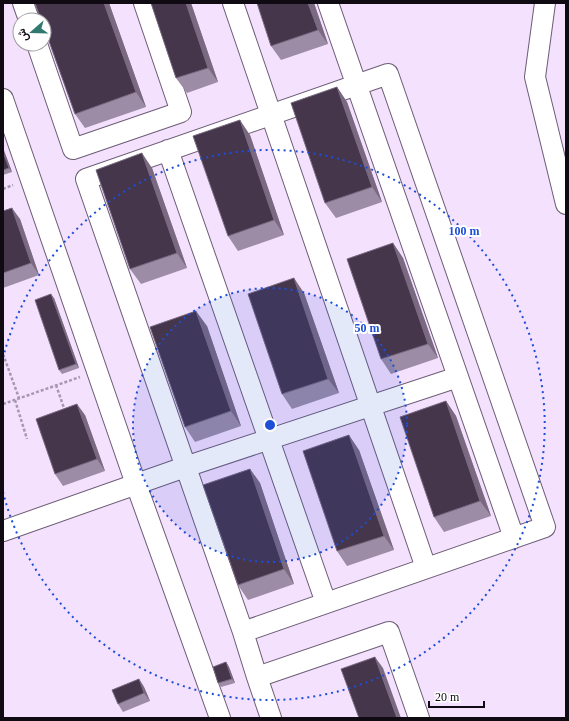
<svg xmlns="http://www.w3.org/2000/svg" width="569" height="721" viewBox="0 0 569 721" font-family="'Times New Roman',Vazirmatn,serif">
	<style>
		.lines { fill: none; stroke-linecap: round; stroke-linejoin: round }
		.minor-casing { stroke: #6d5d75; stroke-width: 22 }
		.path { stroke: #a798af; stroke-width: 2.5; stroke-dasharray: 3 2; stroke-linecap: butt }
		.minor { stroke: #fff; stroke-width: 20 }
		.wall { fill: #9c8ca5 }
		.shaded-wall { fill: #7a6981 }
		.building { fill: #45364c; stroke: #7a6981 }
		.ring { fill: none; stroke: #1d4ed8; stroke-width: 2; stroke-dasharray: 2 4 }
		.centre { fill: #1d4ed8; stroke: #fff; stroke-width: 2 }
		.ring-label { font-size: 12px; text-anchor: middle; font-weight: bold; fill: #1d4ed8; stroke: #fff; stroke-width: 4; stroke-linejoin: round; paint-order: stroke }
	</style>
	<rect width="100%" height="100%" fill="#f4e1fe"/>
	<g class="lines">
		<!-- minor casing -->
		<g class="minor-casing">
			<path id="minor" d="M 23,3 L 29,20
				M 233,3 L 426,568
				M 328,3 L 514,538
				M 545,3 L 535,77 L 566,204
				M 37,44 L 73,149 L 181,112 L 144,3
				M 388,74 L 545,527 L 243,632 L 86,179 Z
				M 3,99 L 136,484 L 220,718
				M 168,150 L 326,603
				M 3,531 L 185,467 L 458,377
				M 243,632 L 257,677
				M 271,718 L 257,677 L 389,632 L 419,718"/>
		</g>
		<!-- path -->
		<path class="path" d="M 3,189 L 13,185
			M 3,354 L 19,398
			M 56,385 L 65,411
			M 15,400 L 27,439
			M 3,404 L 80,377"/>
		<!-- minor -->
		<use href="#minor" class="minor"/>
	</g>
	<!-- wall -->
	<path class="wall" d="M 35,3 L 109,3 L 146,107 L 85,128 L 75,114 Z
		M 151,3 L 191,3 L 218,82 L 187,93 L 176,78 Z
		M 314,3 L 328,44 L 281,60 L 271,46 Z
		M 337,87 L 347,102 L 382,202 L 336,218 L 325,203 Z
		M 250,135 L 284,235 L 238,251 L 228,236 Z
		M 3,148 L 12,172 L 3,175 Z
		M 152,168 L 187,268 L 141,284 L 130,269 Z
		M 3,211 L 20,219 L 39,275 L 3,288 Z
		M 393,243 L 403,258 L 438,358 L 391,374 L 381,359 Z
		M 304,293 L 339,393 L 292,409 L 282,394 Z
		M 54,298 L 79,368 L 62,374 L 59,370 Z
		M 207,326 L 241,426 L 195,442 L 185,427 Z
		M 446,401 L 456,416 L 491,516 L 444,532 L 434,517 Z
		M 85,415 L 105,471 L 63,486 L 55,474 Z
		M 359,450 L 394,550 L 347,566 L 337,551 Z
		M 250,469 L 260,483 L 294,584 L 248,600 L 238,585 Z
		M 226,662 L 229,667 L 235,683 L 221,687 L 218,683 Z
		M 139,679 L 144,687 L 150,701 L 123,712 L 118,704 Z"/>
	<!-- shaded-wall -->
	<path class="shaded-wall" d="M 104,3 L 109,3 L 146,107 L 136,92 Z
		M 186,3 L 191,3 L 218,82 L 208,68 Z
		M 308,3 L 314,3 L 328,44 L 318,30 Z
		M 337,87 L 347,102 L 382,202 L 372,187 Z
		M 240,120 L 250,135 L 284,235 L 274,220 Z
		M 3,148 L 12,172 L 9,168 L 3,152 Z
		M 142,153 L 152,168 L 187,268 L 177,253 Z
		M 12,208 L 20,219 L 39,275 L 31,263 Z
		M 393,243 L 403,258 L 438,358 L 428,344 Z
		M 294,278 L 304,293 L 339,393 L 328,379 Z
		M 51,294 L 54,298 L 79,368 L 76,364 Z
		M 196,311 L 207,326 L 241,426 L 231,411 Z
		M 446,401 L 456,416 L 491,516 L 480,501 Z
		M 77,404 L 85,415 L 105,471 L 97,459 Z
		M 349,435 L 359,450 L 394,550 L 384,536 Z
		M 250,469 L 260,483 L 294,584 L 284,569 Z
		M 375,657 L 383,668 L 401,718 L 397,718 Z
		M 226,662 L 229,667 L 235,683 L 232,679 Z
		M 139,679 L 144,687 L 150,701 L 144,693 Z"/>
	<!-- building -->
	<path class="building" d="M 35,3 L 104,3 L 136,92 L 75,114 L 44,27 L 44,20 L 41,20 Z
		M 151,3 L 186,3 L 208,68 L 176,78 Z
		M 257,3 L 308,3 L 318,30 L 271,46 Z
		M 337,87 L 372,187 L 325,203 L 291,103 Z
		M 240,120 L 274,220 L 228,236 L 193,136 Z
		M 3,152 L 9,168 L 3,170 Z
		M 142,153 L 177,253 L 130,269 L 96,170 Z
		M 12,208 L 31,263 L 3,273 L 3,211 Z
		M 393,243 L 428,344 L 381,359 L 347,259 Z
		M 294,278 L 328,379 L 282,394 L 248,294 Z
		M 51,294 L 76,364 L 59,370 L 35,300 Z
		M 196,311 L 231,411 L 185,427 L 150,327 Z
		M 446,401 L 480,501 L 434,517 L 400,417 Z
		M 77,404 L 97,459 L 55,474 L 36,419 Z
		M 349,435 L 384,536 L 337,551 L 303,451 Z
		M 250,469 L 284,569 L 238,585 L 203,485 Z
		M 375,657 L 397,718 L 359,718 L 341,669 Z
		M 226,662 L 232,679 L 218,683 L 213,667 Z
		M 139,679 L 144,693 L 118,704 L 112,690 Z"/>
	<!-- distance rings -->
	<circle cx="270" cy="425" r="137" fill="#1d4ed8" fill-opacity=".12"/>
	<g class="ring">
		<circle cx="270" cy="425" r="137"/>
		<path d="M3 358A275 275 0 1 1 3 492"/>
	</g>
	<circle cx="270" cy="425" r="6" class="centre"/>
	<g class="ring-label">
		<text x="464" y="235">100 m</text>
		<text x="367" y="332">50 m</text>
	</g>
	<!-- border -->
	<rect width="569" height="721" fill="none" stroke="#100a13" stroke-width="8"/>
	<!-- north arrow -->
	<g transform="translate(32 32) rotate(250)"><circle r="19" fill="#ffffff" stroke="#9f9da1"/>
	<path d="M0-3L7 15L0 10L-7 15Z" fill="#317870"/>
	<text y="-6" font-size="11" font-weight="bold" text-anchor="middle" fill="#100a13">ش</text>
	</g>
	<!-- scale -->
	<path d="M429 701v6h55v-6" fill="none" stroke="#100a13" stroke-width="2"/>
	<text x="435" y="701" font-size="12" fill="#100a13" stroke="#ffffff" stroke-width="3" paint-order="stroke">20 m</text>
</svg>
